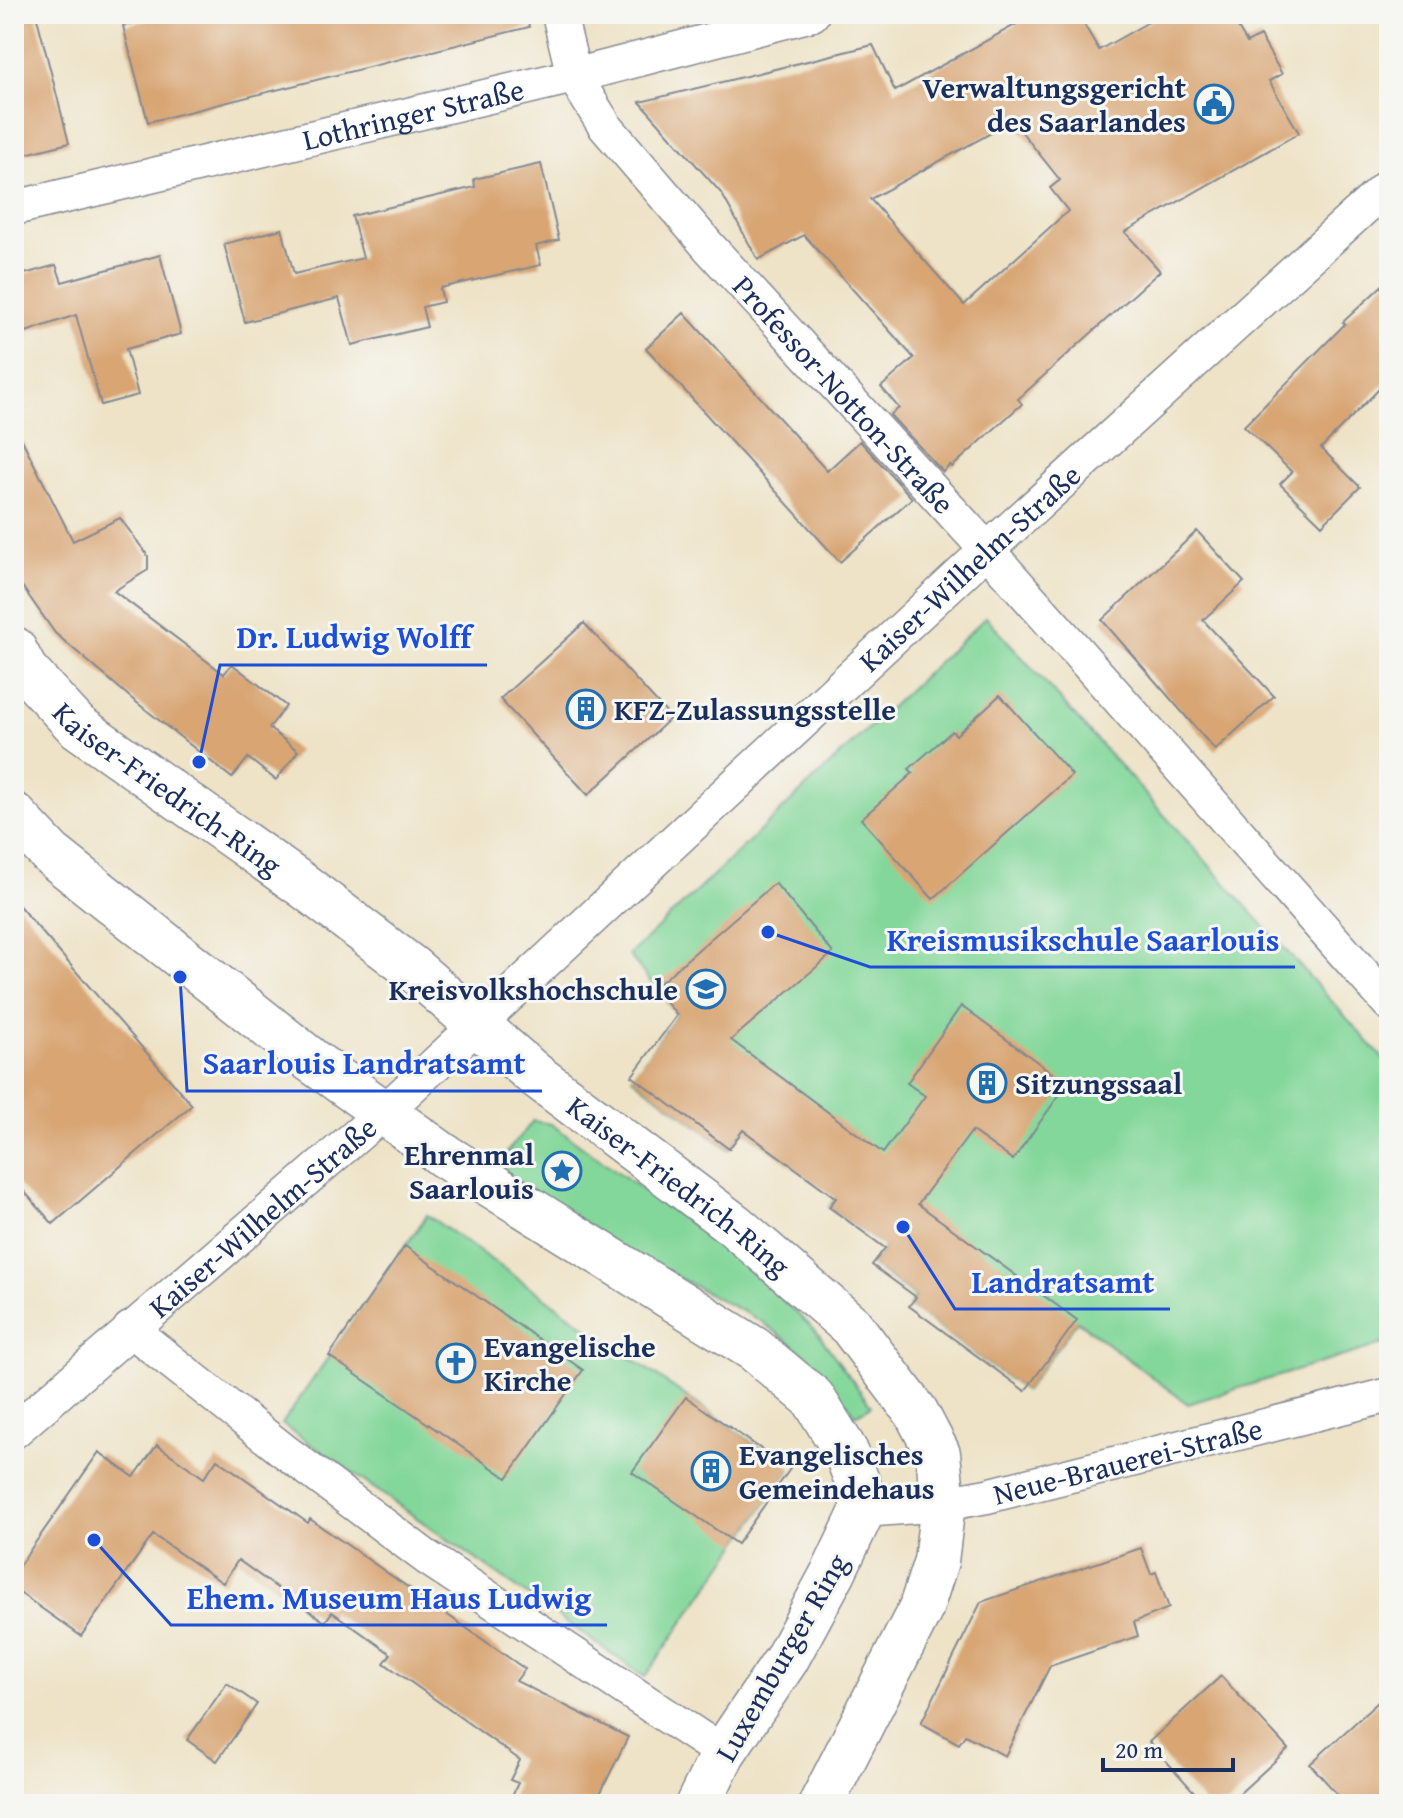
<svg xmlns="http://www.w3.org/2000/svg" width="1403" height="1818" viewBox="0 0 1403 1818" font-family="'Gentium Book Plus',serif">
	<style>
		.green { fill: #83d79a; stroke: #4f837c; stroke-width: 2 }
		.building { fill: #d8a573; fill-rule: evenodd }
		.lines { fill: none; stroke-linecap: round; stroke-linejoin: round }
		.minor-casing { stroke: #848992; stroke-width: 37 }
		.tertiary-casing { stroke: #848992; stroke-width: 47 }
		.minor { stroke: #fff; stroke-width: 34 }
		.tertiary { stroke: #fff; stroke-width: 44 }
		.labels { text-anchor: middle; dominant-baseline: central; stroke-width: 6; stroke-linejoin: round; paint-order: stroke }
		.poi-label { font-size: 30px; font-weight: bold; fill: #1b2f5e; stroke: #f6f6f2; text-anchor: start }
		.street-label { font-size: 30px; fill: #1b2f5e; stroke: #f6f6f2 }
		.leader { fill: none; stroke: #1d4ed8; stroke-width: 3 }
		.callout-dot { fill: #1d4ed8; stroke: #f6f6f2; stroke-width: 3 }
		.callout-label { font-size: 32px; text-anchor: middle; font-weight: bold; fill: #1d4ed8; stroke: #f6f6f2; stroke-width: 6; stroke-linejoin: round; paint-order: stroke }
	</style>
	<rect width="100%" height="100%" fill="#f6f6f2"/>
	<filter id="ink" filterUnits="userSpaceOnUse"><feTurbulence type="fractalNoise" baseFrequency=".0125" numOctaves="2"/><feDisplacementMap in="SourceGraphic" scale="16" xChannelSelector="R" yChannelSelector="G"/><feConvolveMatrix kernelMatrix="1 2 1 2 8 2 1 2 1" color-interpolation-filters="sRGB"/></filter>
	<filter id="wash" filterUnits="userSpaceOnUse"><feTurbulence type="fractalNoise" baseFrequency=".006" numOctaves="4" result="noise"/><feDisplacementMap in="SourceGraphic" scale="32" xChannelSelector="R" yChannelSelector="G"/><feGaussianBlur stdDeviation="1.8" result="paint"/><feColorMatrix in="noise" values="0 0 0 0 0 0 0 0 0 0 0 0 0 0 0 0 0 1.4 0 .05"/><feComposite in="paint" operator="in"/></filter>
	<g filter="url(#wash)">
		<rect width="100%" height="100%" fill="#eee3c7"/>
		<!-- green -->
		<path class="green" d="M 986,617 L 1389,1065 L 1389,1342 L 1188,1404 L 1077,1321 L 1025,1391 L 909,1306 L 915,1297 L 872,1265 L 885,1247 L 829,1207 L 836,1197 L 744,1130 L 729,1149 L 632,1077 L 677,1015 L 629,955 Z
			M 533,1121 L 551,1124 L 732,1254 L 816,1331 L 871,1406 L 856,1415 L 805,1354 L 761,1321 L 625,1250 L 497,1168 L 507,1152 Z
			M 427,1215 L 790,1469 L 645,1677 L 282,1424 Z"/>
		<g id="blocks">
			<!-- building -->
			<path class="building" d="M 14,14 L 36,14 L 69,143 L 14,157 Z
				M 171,14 L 527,14 L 529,27 L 148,122 L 123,26 Z
				M 1035,14 L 1078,14 L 1099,50 L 1163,14 L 1230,14 L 1247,43 L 1260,36 L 1282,74 L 1269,81 L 1299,133 L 1125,232 L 1160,271 L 1018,399 L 1022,404 L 952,467 L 950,465 L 943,472 L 890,415 L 899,408 L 881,387 L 914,358 L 804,235 L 758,260 L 722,194 L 640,102 L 873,45 L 895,91 ZM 1013,121 L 1060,180 L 1050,188 L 1068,211 L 964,305 L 870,199 Z
				M 541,164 L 559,240 L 536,246 L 541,265 L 440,288 L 443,302 L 422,307 L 427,327 L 352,345 L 339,298 L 245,322 L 224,244 L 282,229 L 294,274 L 363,258 L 352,216 L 475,187 L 474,179 Z
				M 160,255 L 181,334 L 126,349 L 138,395 L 101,405 L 76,315 L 14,336 L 14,277 L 56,265 L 62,282 Z
				M 1389,279 L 1389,379 L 1321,448 L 1360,487 L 1322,525 L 1280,484 L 1292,472 L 1244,426 L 1345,324 L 1343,322 Z
				M 684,313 L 827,471 L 860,441 L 912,498 L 840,562 L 646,348 Z
				M 14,424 L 73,541 L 120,518 L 148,556 L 148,570 L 114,591 L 224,674 L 232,664 L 286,706 L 269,728 L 298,751 L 276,780 L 248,758 L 232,778 L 131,698 L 55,633 L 14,575 Z
				M 1197,531 L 1244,582 L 1203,620 L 1274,696 L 1215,750 L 1102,620 Z
				M 584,623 L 671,718 L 588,795 L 500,699 Z
				M 1000,695 L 1072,775 L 933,899 L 861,819 L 913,773 L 909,769 L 952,731 L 956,735 Z
				M 775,883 L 833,953 L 731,1040 L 883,1153 L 925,1096 L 907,1083 L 961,1006 L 1067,1084 L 1013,1160 L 972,1131 L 918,1204 L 1077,1320 L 1025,1391 L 909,1306 L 916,1297 L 872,1265 L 885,1248 L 829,1207 L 836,1198 L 743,1130 L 729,1149 L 632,1076 L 677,1015 L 654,988 Z
				M 14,900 L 192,1105 L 53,1224 L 14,1180 Z
				M 405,1246 L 583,1370 L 507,1478 L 329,1356 Z
				M 686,1397 L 790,1469 L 737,1544 L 632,1472 Z
				M 157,1445 L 204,1478 L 217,1459 L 308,1523 L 310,1519 L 525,1669 L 516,1681 L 628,1737 L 595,1804 L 508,1804 L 518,1783 L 510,1780 L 520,1760 L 384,1663 L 391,1654 L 332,1612 L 325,1622 L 238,1560 L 223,1583 L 153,1535 L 81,1636 L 14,1589 L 14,1573 L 99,1452 L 134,1477 Z
				M 1141,1548 L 1151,1574 L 1156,1572 L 1169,1608 L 1134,1622 L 1138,1636 L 1050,1666 L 1005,1756 L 965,1735 L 959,1744 L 921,1723 L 981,1602 Z
				M 1221,1676 L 1288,1749 L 1228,1804 L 1205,1804 L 1149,1742 Z
				M 227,1683 L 257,1704 L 217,1761 L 187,1740 Z
				M 1389,1692 L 1389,1804 L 1346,1804 L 1310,1764 Z"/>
		</g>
	</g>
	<g filter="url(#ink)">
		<use href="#blocks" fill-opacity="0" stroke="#848992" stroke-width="2"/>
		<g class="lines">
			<!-- minor casing -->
			<g class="minor-casing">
				<g id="minor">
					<path id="s1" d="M 559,14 L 574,76 L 605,126 L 709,247 L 987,550 L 1389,1003"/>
					<path id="s2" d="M 14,208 L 574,76 L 812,14"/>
					<path d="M 130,1329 L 283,1450 L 426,1557 L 723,1753"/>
					<path id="s3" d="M 14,1431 L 384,1112 L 987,550 L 1389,185"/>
					<path id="s4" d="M 863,1510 L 943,1504 L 987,1496 L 1389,1395"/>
				</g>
			</g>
			<!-- tertiary casing -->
			<g class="tertiary-casing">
				<g id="tertiary">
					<path id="s5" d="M 14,649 L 25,670 L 77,726 L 305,887 L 412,968 L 534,1074 L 734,1225 L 851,1326 L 916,1412 L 938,1454 L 943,1504 L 936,1561 L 921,1608 L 821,1804"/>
					<path d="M 14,815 L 51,854 L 312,1061 L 443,1155 L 754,1349 L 813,1398 L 846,1452 L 859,1487 L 863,1510 L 834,1571 L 786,1660 L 723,1753 L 698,1804"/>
				</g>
			</g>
			<!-- minor -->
			<use href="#minor" class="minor"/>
			<!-- tertiary -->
			<use href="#tertiary" class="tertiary"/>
		</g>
	</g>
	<!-- icons -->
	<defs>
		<g id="civic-ring" transform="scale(2)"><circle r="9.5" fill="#f6f6f2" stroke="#1f6fb2" stroke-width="1.5"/><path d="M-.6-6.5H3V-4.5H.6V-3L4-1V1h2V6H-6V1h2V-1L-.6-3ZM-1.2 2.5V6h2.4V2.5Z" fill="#1f6fb2"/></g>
		<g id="building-ring" transform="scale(2)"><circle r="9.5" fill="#f6f6f2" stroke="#1f6fb2" stroke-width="1.5"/><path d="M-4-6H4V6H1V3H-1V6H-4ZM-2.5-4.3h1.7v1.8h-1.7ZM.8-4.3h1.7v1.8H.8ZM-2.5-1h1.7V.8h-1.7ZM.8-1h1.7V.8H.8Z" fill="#1f6fb2"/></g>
		<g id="school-ring" transform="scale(2)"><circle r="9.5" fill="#f6f6f2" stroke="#1f6fb2" stroke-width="1.5"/><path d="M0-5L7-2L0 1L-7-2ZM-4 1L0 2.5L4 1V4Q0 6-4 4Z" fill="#1f6fb2"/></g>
		<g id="sight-ring" transform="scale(2)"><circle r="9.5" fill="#f6f6f2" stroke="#1f6fb2" stroke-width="1.5"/><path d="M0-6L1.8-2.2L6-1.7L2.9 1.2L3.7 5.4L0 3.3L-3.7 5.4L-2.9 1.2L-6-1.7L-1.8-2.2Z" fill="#1f6fb2"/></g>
		<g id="church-ring" transform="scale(2)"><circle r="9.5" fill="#f6f6f2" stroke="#1f6fb2" stroke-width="1.5"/><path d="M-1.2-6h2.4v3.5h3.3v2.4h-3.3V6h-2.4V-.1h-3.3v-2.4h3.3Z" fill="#1f6fb2"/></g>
	</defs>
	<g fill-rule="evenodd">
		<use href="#civic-ring" x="1214" y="104"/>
		<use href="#building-ring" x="586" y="709"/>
		<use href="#school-ring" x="706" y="989"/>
		<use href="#building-ring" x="987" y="1083"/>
		<use href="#sight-ring" x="562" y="1171"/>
		<use href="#church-ring" x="456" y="1363"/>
		<use href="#building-ring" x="711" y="1471"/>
	</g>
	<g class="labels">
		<!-- poi labels -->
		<g class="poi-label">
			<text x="1186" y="87" text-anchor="end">Verwaltungsgericht<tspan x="1186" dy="34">des Saarlandes</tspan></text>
			<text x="614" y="709">KFZ-Zulassungsstelle</text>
			<text x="678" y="989" text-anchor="end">Kreisvolkshochschule</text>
			<text x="1015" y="1083">Sitzungssaal</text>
			<text x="534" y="1154" text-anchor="end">Ehrenmal<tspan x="534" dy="34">Saarlouis</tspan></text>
			<text x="484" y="1346">Evangelische<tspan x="484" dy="34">Kirche</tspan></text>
			<text x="739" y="1454">Evangelisches<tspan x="739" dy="34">Gemeindehaus</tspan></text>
		</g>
		<!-- street labels -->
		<g class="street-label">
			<text stroke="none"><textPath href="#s2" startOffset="410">Lothringer Straße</textPath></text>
			<text stroke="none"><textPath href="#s1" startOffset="482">Professor-Notton-Straße</textPath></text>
			<text stroke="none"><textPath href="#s3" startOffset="1288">Kaiser-Wilhelm-Straße</textPath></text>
			<text stroke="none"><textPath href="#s5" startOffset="210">Kaiser-Friedrich-Ring</textPath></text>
			<text stroke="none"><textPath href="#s5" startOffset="858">Kaiser-Friedrich-Ring</textPath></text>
			<text stroke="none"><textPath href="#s3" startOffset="328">Kaiser-Wilhelm-Straße</textPath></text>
			<text stroke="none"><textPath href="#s4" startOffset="270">Neue-Brauerei-Straße</textPath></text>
			<text transform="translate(781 1657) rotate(-60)">Luxemburger Ring</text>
		</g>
	</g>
	<!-- callouts -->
	<path class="leader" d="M199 762L220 665H487M768 932L870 967H1295M180 977L187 1091H542M903 1227L955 1309H1170M94 1540L171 1625H607"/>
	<g class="callout-dot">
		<circle cx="199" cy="762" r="8"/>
		<circle cx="768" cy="932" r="8"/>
		<circle cx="180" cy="977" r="8"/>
		<circle cx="903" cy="1227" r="8"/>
		<circle cx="94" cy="1540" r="8"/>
	</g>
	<g class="callout-label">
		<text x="354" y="648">Dr. Ludwig Wolff</text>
		<text x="1083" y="951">Kreismusikschule Saarlouis</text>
		<text x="364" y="1074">Saarlouis Landratsamt</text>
		<text x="1063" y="1293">Landratsamt</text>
		<text x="389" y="1609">Ehem. Museum Haus Ludwig</text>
	</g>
	<!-- margin -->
	<rect width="1403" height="1818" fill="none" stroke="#f6f6f2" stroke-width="48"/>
	<!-- scale -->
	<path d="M1103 1758v12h130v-12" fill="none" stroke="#1b2f5e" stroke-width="4"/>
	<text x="1115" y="1758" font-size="24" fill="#1b2f5e" stroke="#f6f6f2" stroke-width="6" paint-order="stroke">20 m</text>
</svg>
